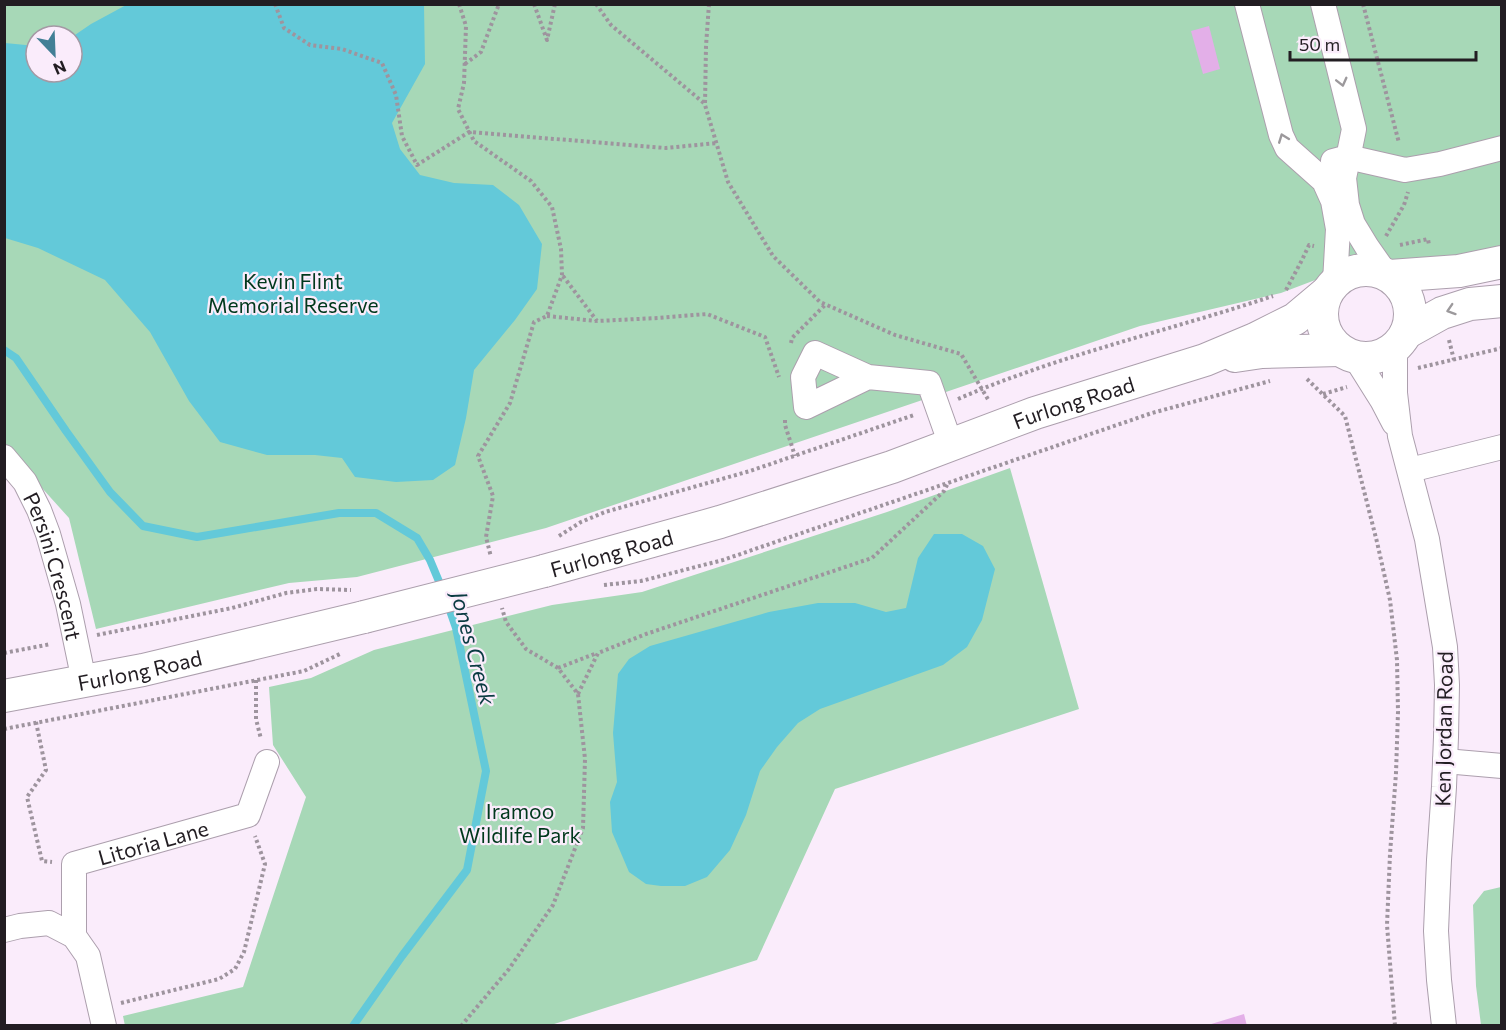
<svg xmlns="http://www.w3.org/2000/svg" width="1506" height="1030" viewBox="0 0 1506 1030" font-family="Commissioner,sans-serif">
	<style>
		.green { fill: #a7d8b7; fill-rule: evenodd }
		.water { fill: #63c9d9 }
		.lines { fill: none; stroke-linecap: round; stroke-linejoin: round }
		.stream { stroke: #63c9d9; stroke-width: 8 }
		.building { fill: #e3afe8 }
		.minor-casing { stroke: #ac9fad; stroke-width: 26 }
		.major-casing { stroke: #ac9fad; stroke-width: 34 }
		.path { stroke: #9e949e; stroke-width: 4; stroke-dasharray: 3 3; stroke-linecap: butt }
		.minor { stroke: #fff; stroke-width: 24 }
		.major { stroke: #fff; stroke-width: 32 }
		.major-bridge-casing { stroke: #ac9fad; stroke-width: 34; stroke-linecap: butt }
		.major-bridge { stroke: #fff; stroke-width: 32 }
		.oneway { stroke: #9c999c }
		.labels { text-anchor: middle; dominant-baseline: central; stroke-width: 4.5; stroke-linejoin: round; paint-order: stroke }
		.park-label { font-size: 21px; fill: #00381c; stroke: #faecfb }
		.street-label { font-size: 21px; fill: #221d22; stroke: #faecfb }
		.water-label { font-size: 22px; font-style: italic; fill: #0a3b42; stroke: #faecfb }
	</style>
	<rect width="100%" height="100%" fill="#faecfb"/>
	<!-- green -->
	<path class="green" d="M 4,5 L 1501,5 L 1501,249 L 1414,269 L 1368,260 L 1281,293 L 1140,326 L 546,528 L 357,577 L 289,583 L 96,629 L 69,518 L 5,447 ZM 36,36 L 72,36 L 72,72 L 36,72 Z
		M 1010,468 L 1079,709 L 835,789 L 757,960 L 551,1025 L 125,1026 L 123,1016 L 243,987 L 306,797 L 273,745 L 269,687 L 311,678 L 374,650 L 552,605 L 642,592 L 887,512 Z
		M 1501,887 L 1501,1025 L 1481,1025 L 1476,986 L 1473,905 L 1484,891 Z"/>
	<!-- water -->
	<path class="water" d="M 128,4 L 424,5 L 425,64 L 392,123 L 400,149 L 420,175 L 454,183 L 493,185 L 519,205 L 542,244 L 537,289 L 515,320 L 474,370 L 466,418 L 455,465 L 433,480 L 396,482 L 355,477 L 342,458 L 315,455 L 267,455 L 220,442 L 189,401 L 150,332 L 105,280 L 38,248 L 5,238 L 5,43 L 36,46 L 36,72 L 72,72 L 72,37 L 91,24 Z
		M 934,534 L 962,534 L 983,546 L 995,569 L 982,620 L 967,647 L 943,665 L 820,709 L 798,723 L 777,747 L 760,771 L 746,815 L 730,850 L 707,877 L 685,886 L 661,886 L 646,884 L 629,872 L 612,832 L 610,802 L 617,782 L 613,733 L 618,674 L 629,659 L 650,646 L 769,612 L 818,603 L 855,603 L 886,612 L 906,608 L 918,558 Z"/>
	<g class="lines">
		<!-- stream -->
		<path class="stream" d="M 4,350 L 16,358 L 66,431 L 110,492 L 143,526 L 197,537 L 339,513 L 376,513 L 417,538 L 430,560 L 443,591
			M 353,1026 L 402,956 L 467,870 L 486,771 L 456,628 L 447,602"/>
	</g>
	<!-- building -->
	<path class="building" d="M 1209,26 L 1220,69 L 1203,74 L 1191,31 Z
		M 1244,1014 L 1247,1026 L 1208,1026 L 1208,1025 Z"/>
	<g class="lines">
		<!-- minor casing -->
		<g class="minor-casing">
			<g id="minor">
				<path d="M 1247,4 L 1281,135 L 1287,148 L 1324,181 L 1333,201 L 1338,229 L 1335,282"/>
				<path d="M 1323,4 L 1354,129 L 1344,178 L 1347,205 L 1353,224 L 1367,247 L 1386,274"/>
				<path d="M 1333,161 L 1348,157 L 1405,170 L 1440,164 L 1502,148"/>
				<path d="M 1395,347 L 1395,393 L 1400,436 L 1427,539 L 1445,647 L 1447,685 L 1446,737 L 1444,787 L 1439,860 L 1436,931 L 1439,980 L 1444,1026"/>
				<path d="M 1355,357 L 1382,400 L 1394,423"/>
				<path d="M 868,377 L 815,353 L 803,377 L 806,407 L 868,377 L 929,383 L 951,445"/>
				<path id="s1" d="M 4,457 L 25,482 L 39,510 L 48,534 L 68,604 L 84,681"/>
				<path d="M 1410,470 L 1502,447"/>
				<path d="M 1445,761 L 1502,766"/>
				<path d="M 4,930 L 20,926 L 49,923 L 74,936 L 88,956 L 104,1026"/>
				<path id="s2" d="M 74,936 L 74,864 L 248,815 L 267,762"/>
			</g>
		</g>
		<!-- major casing -->
		<g class="major-casing">
			<g id="major">
				<circle cx="1366" cy="314" r="44"/>
				<path d="M 1390,276 L 1459,271 L 1502,262"/>
				<path d="M 1406,333 L 1442,313 L 1470,304 L 1502,301"/>
				<path d="M 1235,356 L 1262,352 L 1340,350"/>
				<path id="s3" d="M 544,571 L 720,522 L 761,509 L 892,467 L 1035,413 L 1205,360 L 1255,339 L 1295,319 L 1326,293"/>
				<path id="s4" d="M 4,696 L 143,670 L 364,617"/>
			</g>
		</g>
		<!-- path -->
		<path class="path" d="M 275,4 L 284,28 L 310,45 L 342,49 L 382,63 L 396,95 L 402,136 L 417,165 L 469,132 L 666,148 L 717,143
			M 459,4 L 466,26 L 464,83 L 458,109 L 474,141 L 531,181 L 552,207 L 561,249 L 562,275 L 547,316 L 534,322 L 510,403 L 478,456 L 493,496 L 486,537 L 491,557
			M 534,4 L 547,40 L 555,4
			M 596,4 L 611,25 L 705,104
			M 709,4 L 706,46 L 705,105 L 728,182 L 773,256 L 820,302 L 895,335 L 961,354 L 989,401
			M 1363,4 L 1399,143
			M 465,64 L 481,52 L 499,4
			M 1386,236 L 1404,205 L 1408,192
			M 1400,245 L 1428,239 L 1429,245
			M 563,276 L 597,321 L 658,318 L 707,314 L 765,337 L 779,377
			M 1286,290 L 1302,260 L 1309,245 L 1314,246
			M 547,316 L 596,321
			M 1449,340 L 1454,360
			M 791,343 L 792,338 L 826,304
			M 1418,368 L 1502,348
			M 1307,379 L 1345,416 L 1377,542 L 1390,600 L 1397,660 L 1398,712 L 1396,773 L 1390,854 L 1387,925 L 1395,1026
			M 1323,394 L 1347,387
			M 958,399 C 1059,355 1168,331 1273,296
			M 785,420 L 785,425 L 795,456
			M 559,536 L 581,522 L 605,512 L 750,471 L 914,415
			M 604,585 L 641,581 L 723,560 L 1152,413 L 1270,381
			M 97,635 L 232,608 L 286,593 L 317,589 L 351,590
			M 4,653 L 51,644
			M 558,668 L 597,653
			M 256,680 L 256,719 L 261,739
			M 578,694 L 598,653 L 646,634 L 872,558 L 944,491 L 948,483
			M 36,722 L 46,770 L 27,797 L 42,861 L 52,862
			M 4,729 L 304,671 L 342,653
			M 121,1003 L 219,979 L 235,969 L 244,952 L 265,864 L 255,836
			M 461,1026 L 509,969 L 553,905 L 583,828 L 585,759 L 578,694 L 558,668 L 526,649 L 506,622 L 502,608"/>
		<!-- minor -->
		<use href="#minor" class="minor"/>
		<!-- major -->
		<use href="#major" class="major"/>
		<!-- major-bridge casing -->
		<g class="major-bridge-casing">
			<path id="major-bridge" d="M 364,617 L 544,571"/>
		</g>
		<!-- major-bridge -->
		<use href="#major-bridge" class="major-bridge"/>
	</g>
	<!-- one-way arrows -->
	<defs><path id="oneway-chevron" d="M-2-3.5L2.5 0L-2 3.5" fill="none" stroke-width="1.6" stroke-linecap="round" stroke-linejoin="round" transform="scale(1.5)"/></defs>
	<g class="oneway">
		<use href="#oneway-chevron" transform="translate(1342 82) rotate(76)"/>
		<use href="#oneway-chevron" transform="translate(1283 138) rotate(-111)"/>
		<use href="#oneway-chevron" transform="translate(1451 310) rotate(162)"/>
	</g>
	<g class="labels">
		<!-- park labels -->
		<g class="park-label">
			<text x="293" y="280">Kevin Flint<tspan x="293" dy="24">Memorial Reserve</tspan></text>
			<text x="520" y="810">Iramoo<tspan x="520" dy="24">Wildlife Park</tspan></text>
		</g>
		<!-- street labels -->
		<g class="street-label">
			<text stroke="none"><textPath href="#s3" startOffset="556">Furlong Road</textPath></text>
			<text stroke="none"><textPath href="#s3" startOffset="70">Furlong Road</textPath></text>
			<text stroke="none"><textPath href="#s1" startOffset="122">Persini Crescent</textPath></text>
			<text stroke="none"><textPath href="#s4" startOffset="138">Furlong Road</textPath></text>
			<text transform="translate(1443 729) rotate(-89)">Ken Jordan Road</text>
			<text stroke="none"><textPath href="#s2" startOffset="154">Litoria Lane</textPath></text>
		</g>
		<!-- water labels -->
		<g class="water-label">
			<text transform="translate(474 648) rotate(75)">Jones Creek</text>
		</g>
	</g>
	<!-- border -->
	<rect width="1506" height="1030" fill="none" stroke="#221d22" stroke-width="12"/>
	<!-- north arrow -->
	<g transform="translate(54 54) rotate(157)"><circle r="28" fill="#faecfb" stroke="#a499a4" stroke-width="1.5"/>
	<path d="M0-4.5L10 22L0 15L-10 22Z" fill="#427f96"/>
	<text y="-9" font-size="16" font-weight="bold" text-anchor="middle" fill="#221d22">N</text>
	</g>
	<!-- scale -->
	<path d="M1290 51v9h186v-9" fill="none" stroke="#221d22" stroke-width="3"/>
	<text x="1299" y="51" font-size="18" fill="#221d22" stroke="#faecfb" stroke-width="4.5" paint-order="stroke">50 m</text>
</svg>
